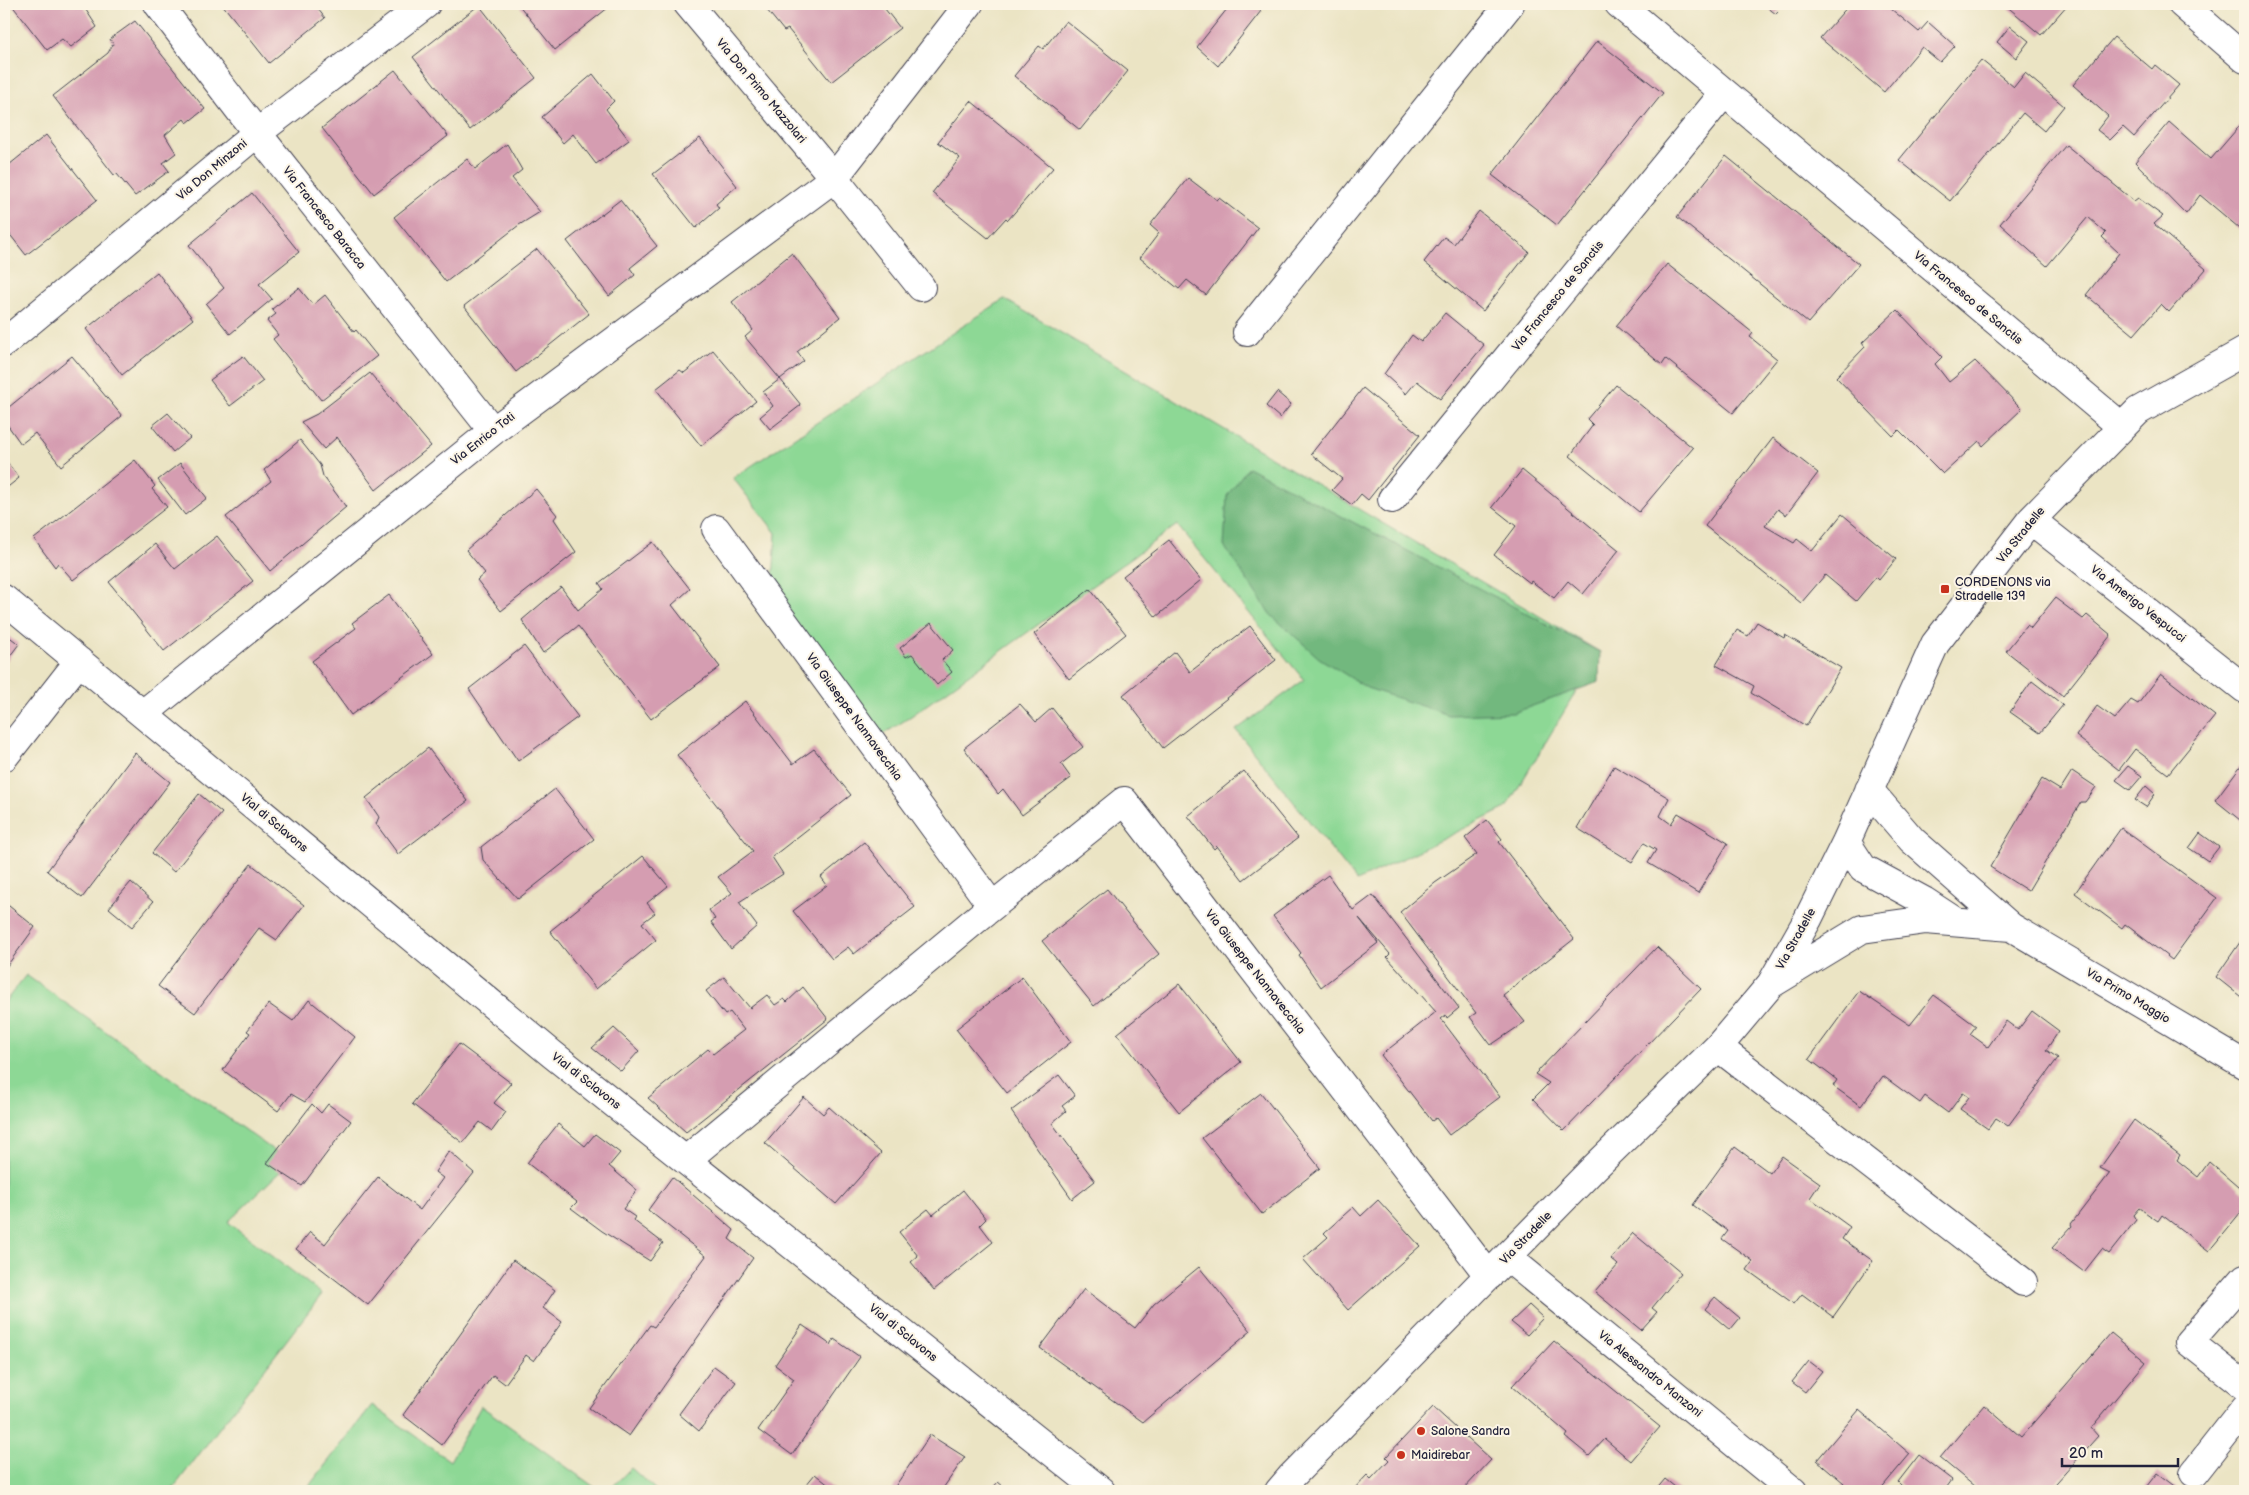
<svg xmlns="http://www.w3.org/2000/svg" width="2249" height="1495" viewBox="0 0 2249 1495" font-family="'Balsamiq Sans',sans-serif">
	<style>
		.green { fill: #8dd895; stroke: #587d68 }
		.forest { fill: #72b87e; stroke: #4a6d5c }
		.building { fill: #d59db1 }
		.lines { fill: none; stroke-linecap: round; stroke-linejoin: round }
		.minor-casing { stroke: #403f50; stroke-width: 30 }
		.minor { stroke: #fff; stroke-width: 28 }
		.poi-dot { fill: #c8321e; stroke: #fcf5e5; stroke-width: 2 }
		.labels { text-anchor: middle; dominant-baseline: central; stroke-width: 4; stroke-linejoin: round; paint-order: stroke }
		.street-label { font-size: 12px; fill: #22223b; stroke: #fcf5e5 }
		.poi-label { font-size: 12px; fill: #22223b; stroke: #fcf5e5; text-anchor: start }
	</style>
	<rect width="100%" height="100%" fill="#fcf5e5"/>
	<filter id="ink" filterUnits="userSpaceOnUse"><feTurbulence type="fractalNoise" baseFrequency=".02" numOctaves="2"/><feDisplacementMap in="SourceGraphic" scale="10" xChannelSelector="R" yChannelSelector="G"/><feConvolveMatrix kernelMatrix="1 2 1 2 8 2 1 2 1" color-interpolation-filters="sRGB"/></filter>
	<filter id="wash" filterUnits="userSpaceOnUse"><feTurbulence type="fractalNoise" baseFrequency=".0096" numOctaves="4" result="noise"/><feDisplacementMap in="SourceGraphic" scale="20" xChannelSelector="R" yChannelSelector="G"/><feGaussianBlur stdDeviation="1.12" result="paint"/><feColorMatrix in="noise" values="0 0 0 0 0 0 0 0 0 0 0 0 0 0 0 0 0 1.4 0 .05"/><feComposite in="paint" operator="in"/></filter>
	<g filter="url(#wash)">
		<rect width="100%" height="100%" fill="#ebe4c4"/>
		<!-- green -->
		<path class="green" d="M 1004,299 L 1600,652 L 1506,808 L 1357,881 L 1236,730 L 1304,680 L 1177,525 L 907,719 L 882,735 L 772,596 L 776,533 L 733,478 Z
			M 26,975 L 290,1162 L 228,1222 L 322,1294 L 171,1491 L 4,1491 L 4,1003 Z
			M 372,1405 L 450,1461 L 481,1406 L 600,1491 L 305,1491 Z
			M 631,1468 L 657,1491 L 608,1491 Z"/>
		<!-- forest -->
		<path class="forest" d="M 1248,467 L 1600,652 L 1599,682 L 1513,713 L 1449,715 L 1367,688 L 1319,658 L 1270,614 L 1224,546 L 1227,496 Z"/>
		<g id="blocks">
			<!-- building -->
			<path class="building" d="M 11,4 L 88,4 L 84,7 L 97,27 L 71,47 L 62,39 L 47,50 Z
				M 222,4 L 314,4 L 325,18 L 269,63 Z
				M 518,4 L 606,4 L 609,7 L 555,50 Z
				M 762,4 L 881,4 L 900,28 L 831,82 L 788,29 L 784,31 Z
				M 1231,4 L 1252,4 L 1261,11 L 1218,66 L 1197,47 Z
				M 1763,4 L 1786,4 L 1776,14 Z
				M 1850,4 L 1885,4 L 1919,32 L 1928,22 L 1955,46 L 1940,62 L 1922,47 L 1884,92 L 1820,38 Z
				M 2004,4 L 2068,4 L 2041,35 Z
				M 479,5 L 536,78 L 470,130 L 413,57 Z
				M 135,21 L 205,109 L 187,123 L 184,119 L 165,135 L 176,153 L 163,163 L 169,171 L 135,196 L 117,174 L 114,175 L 53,96 L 108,53 L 113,44 L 110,39 Z
				M 1066,21 L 1128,71 L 1080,130 L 1014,76 L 1039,46 L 1043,49 Z
				M 2010,26 L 2029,41 L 2016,58 L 1997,42 Z
				M 2114,37 L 2152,69 L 2155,65 L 2179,85 L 2134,137 L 2123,127 L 2110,140 L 2097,130 L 2108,116 L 2073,85 Z
				M 1597,41 L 1663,93 L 1557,225 L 1492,175 Z
				M 1981,60 L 2014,87 L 2025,73 L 2064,106 L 2044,131 L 2023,113 L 1950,201 L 1899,160 Z
				M 395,70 L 448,136 L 374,194 L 322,128 Z
				M 593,74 L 614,101 L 606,109 L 629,140 L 596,164 L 573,134 L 563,143 L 542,117 Z
				M 971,101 L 1053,168 L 1008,220 L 1006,218 L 988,238 L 932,193 L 960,158 L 938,142 Z
				M 2169,122 L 2211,159 L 2243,122 L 2245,124 L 2245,233 L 2200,195 L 2186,214 L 2135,162 Z
				M 46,135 L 97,200 L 26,255 L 4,227 L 4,169 Z
				M 700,138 L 737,186 L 716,204 L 719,208 L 696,228 L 653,174 Z
				M 507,144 L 522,170 L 512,178 L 540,212 L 519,225 L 446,282 L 394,217 L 467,159 L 475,169 Z
				M 2066,145 L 2134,201 L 2138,198 L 2163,216 L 2154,224 L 2206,269 L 2169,312 L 2161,304 L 2134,335 L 2086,295 L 2119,253 L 2102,237 L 2106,233 L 2088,217 L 2047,266 L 2000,224 Z
				M 1726,156 L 1859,264 L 1808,323 L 1677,217 Z
				M 1188,178 L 1217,200 L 1219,198 L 1258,228 L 1206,295 L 1187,280 L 1179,289 L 1140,258 L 1159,233 L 1150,225 Z
				M 252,193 L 299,252 L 259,284 L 272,299 L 230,334 L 206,304 L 224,288 L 189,245 Z
				M 620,200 L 657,246 L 630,268 L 635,275 L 609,296 L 567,241 Z
				M 1479,211 L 1529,252 L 1483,311 L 1424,262 L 1444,237 L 1454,244 Z
				M 537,249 L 589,314 L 516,372 L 464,306 Z
				M 792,253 L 840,317 L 797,352 L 804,361 L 780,379 L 745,337 L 753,330 L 732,302 Z
				M 1667,264 L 1753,333 L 1750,337 L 1777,359 L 1733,413 L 1666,359 L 1662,365 L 1616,326 Z
				M 157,272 L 193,319 L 122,375 L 86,329 Z
				M 299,288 L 313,305 L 325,295 L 354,332 L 356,330 L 377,356 L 321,400 L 273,339 L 278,335 L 267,321 L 276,314 L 272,309 Z
				M 1897,310 L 1942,357 L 1935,364 L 1949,382 L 1975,361 L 2022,409 L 1983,446 L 1979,441 L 1943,474 L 1899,430 L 1893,436 L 1836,377 L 1865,347 L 1862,343 Z
				M 1445,313 L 1484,345 L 1440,399 L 1417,381 L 1406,394 L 1384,374 L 1412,335 L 1421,342 Z
				M 713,350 L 756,401 L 701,446 L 656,389 L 680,370 L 684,373 Z
				M 72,356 L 122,416 L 61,466 L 35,433 L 21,444 L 4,420 L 4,411 Z
				M 243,356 L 263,381 L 230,406 L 210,380 Z
				M 370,373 L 431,446 L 376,490 L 337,437 L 324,449 L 301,422 L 317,414 Z
				M 780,379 L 801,405 L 770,429 L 760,417 L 773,406 L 763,392 Z
				M 1616,385 L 1693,448 L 1639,512 L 1570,456 L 1593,425 L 1587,419 Z
				M 1363,388 L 1420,435 L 1368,500 L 1361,494 L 1352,505 L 1332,490 L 1342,479 L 1311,454 Z
				M 1277,392 L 1291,404 L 1280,418 L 1266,406 Z
				M 168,413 L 190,438 L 173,452 L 152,426 Z
				M 1773,438 L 1818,473 L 1786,515 L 1778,509 L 1765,526 L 1794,543 L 1797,539 L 1812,551 L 1842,514 L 1896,559 L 1879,580 L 1876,577 L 1856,601 L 1825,575 L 1801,603 L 1705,526 Z
				M 300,440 L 320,465 L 323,476 L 346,507 L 270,571 L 226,517 L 271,481 L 264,470 Z
				M 4,458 L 19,478 L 4,490 Z
				M 135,460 L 155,486 L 152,489 L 167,507 L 73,580 L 58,563 L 55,567 L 34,539 Z
				M 180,463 L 207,498 L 185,515 L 158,480 Z
				M 1522,470 L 1619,550 L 1583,594 L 1568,581 L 1554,598 L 1531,581 L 1530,583 L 1494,555 L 1516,526 L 1492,507 Z
				M 536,489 L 557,515 L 554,519 L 576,552 L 501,611 L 477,580 L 485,573 L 466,550 Z
				M 217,536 L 253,581 L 164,651 L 109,582 L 155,544 L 175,569 Z
				M 1169,540 L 1201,580 L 1156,617 L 1123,576 Z
				M 653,542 L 690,589 L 672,605 L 720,667 L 651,719 L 578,626 L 543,653 L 522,620 L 561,587 L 578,610 L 603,589 L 599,583 Z
				M 1090,589 L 1126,634 L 1069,679 L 1034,634 Z
				M 389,595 L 433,654 L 351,715 L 312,661 L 356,628 L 352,623 Z
				M 2055,598 L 2083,619 L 2087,615 L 2111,635 L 2063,696 L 2006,651 L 2027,625 L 2031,628 Z
				M 1757,622 L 1784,638 L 1785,635 L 1841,668 L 1806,726 L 1751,693 L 1754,686 L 1716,665 L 1737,630 L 1748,636 Z
				M 931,623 L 953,650 L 942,660 L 952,672 L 937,685 L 912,654 L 906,657 L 900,648 Z
				M 1250,626 L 1276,660 L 1163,748 L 1123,695 L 1175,652 L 1190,672 Z
				M 4,633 L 19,644 L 4,664 Z
				M 524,646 L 578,717 L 518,761 L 469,689 Z
				M 2161,674 L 2215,716 L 2168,774 L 2135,749 L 2119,770 L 2076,736 L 2097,706 L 2115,719 L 2131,700 L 2138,704 Z
				M 2032,681 L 2063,705 L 2040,733 L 2010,712 Z
				M 745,701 L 793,764 L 814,749 L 851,795 L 772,857 L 783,874 L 739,902 L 757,926 L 731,949 L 711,922 L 715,919 L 709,910 L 732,893 L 718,877 L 753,851 L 677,755 Z
				M 1020,704 L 1036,722 L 1052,708 L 1083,747 L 1061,764 L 1071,778 L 1022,815 L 1003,789 L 998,794 L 964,748 Z
				M 428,748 L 468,801 L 398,854 L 376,824 L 379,817 L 366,798 Z
				M 135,753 L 170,782 L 82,898 L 47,871 Z
				M 2245,760 L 2245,824 L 2215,800 Z
				M 1614,766 L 1669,798 L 1660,816 L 1671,824 L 1678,813 L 1728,843 L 1698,893 L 1648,863 L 1656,850 L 1644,843 L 1632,862 L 1577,828 Z
				M 2128,766 L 2142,776 L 2130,790 L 2116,780 Z
				M 1244,771 L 1298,838 L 1243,880 L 1217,846 L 1214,849 L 1188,816 Z
				M 2072,771 L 2096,787 L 2085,802 L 2081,802 L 2028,891 L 1990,867 L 2042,779 L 2060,790 Z
				M 2146,786 L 2155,794 L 2146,807 L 2135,800 Z
				M 555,789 L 594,839 L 518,899 L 483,860 L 481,847 Z
				M 199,794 L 222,813 L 174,872 L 152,853 Z
				M 1487,820 L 1502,839 L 1499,842 L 1574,939 L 1503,995 L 1525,1022 L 1491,1045 L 1470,1017 L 1476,1013 L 1400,912 L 1435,883 L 1477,854 L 1465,838 Z
				M 2121,828 L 2217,898 L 2172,960 L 2125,924 L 2122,928 L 2075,893 Z
				M 2200,833 L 2219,847 L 2208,861 L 2189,848 Z
				M 864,842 L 915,907 L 854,954 L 848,947 L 832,959 L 793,911 L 827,885 L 821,877 Z
				M 643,856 L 668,886 L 647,903 L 655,913 L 642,923 L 656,940 L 596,989 L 550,931 Z
				M 251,864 L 304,905 L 277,940 L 259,928 L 195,1013 L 158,986 Z
				M 1328,875 L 1353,910 L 1373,895 L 1459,1008 L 1447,1018 L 1446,1015 L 1441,1019 L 1500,1097 L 1449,1135 L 1436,1118 L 1432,1121 L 1381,1055 L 1436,1012 L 1387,957 L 1390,954 L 1359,918 L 1378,943 L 1321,987 L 1299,955 L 1301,953 L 1273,916 Z
				M 131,882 L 153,902 L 132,927 L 109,908 Z
				M 1107,889 L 1159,954 L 1094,1006 L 1042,941 Z
				M 4,902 L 35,927 L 4,970 Z
				M 2245,935 L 2245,1000 L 2216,977 Z
				M 1657,947 L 1701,989 L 1564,1131 L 1533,1099 L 1549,1083 L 1535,1074 Z
				M 724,977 L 750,1008 L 767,995 L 775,1005 L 784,999 L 787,1002 L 803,987 L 828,1019 L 686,1132 L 648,1098 L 708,1049 L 713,1054 L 744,1030 L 730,1012 L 725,1015 L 706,991 Z
				M 1022,977 L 1071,1042 L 1007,1093 L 956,1029 Z
				M 1179,984 L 1241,1062 L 1179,1112 L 1117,1034 Z
				M 1859,991 L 1910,1025 L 1934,995 L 1976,1026 L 1970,1034 L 1988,1047 L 2006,1021 L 2018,1030 L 2032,1011 L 2059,1031 L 2046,1050 L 2058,1058 L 2008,1126 L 1996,1118 L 1988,1129 L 1960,1109 L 1969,1097 L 1963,1093 L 1948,1113 L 1925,1096 L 1920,1103 L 1883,1076 L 1861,1106 L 1833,1086 L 1837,1080 L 1809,1059 Z
				M 309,1000 L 355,1037 L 305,1102 L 291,1094 L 278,1111 L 223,1070 L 250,1033 L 247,1031 L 269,1004 L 293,1021 Z
				M 614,1028 L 639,1051 L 621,1071 L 592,1048 Z
				M 459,1044 L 511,1083 L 494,1103 L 506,1112 L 492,1131 L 480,1122 L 463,1143 L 412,1104 Z
				M 1059,1075 L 1075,1096 L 1062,1106 L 1066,1111 L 1052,1123 L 1095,1181 L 1072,1199 L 1011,1111 Z
				M 1261,1093 L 1320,1168 L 1262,1214 L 1202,1138 Z
				M 804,1097 L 823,1114 L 829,1107 L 881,1153 L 836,1204 L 765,1143 Z
				M 312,1104 L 321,1113 L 328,1104 L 351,1121 L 302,1186 L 267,1163 Z
				M 2134,1120 L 2180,1155 L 2177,1160 L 2198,1177 L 2209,1162 L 2245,1193 L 2245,1207 L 2209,1251 L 2162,1215 L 2158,1221 L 2139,1208 L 2133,1215 L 2136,1220 L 2109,1254 L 2102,1249 L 2084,1272 L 2052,1248 L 2072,1226 L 2071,1224 L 2110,1173 L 2100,1168 Z
				M 558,1124 L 585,1146 L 595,1134 L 620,1153 L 609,1166 L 637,1190 L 623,1209 L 635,1217 L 633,1220 L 663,1243 L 650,1261 L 602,1231 L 571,1208 L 577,1202 L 527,1163 Z
				M 1735,1147 L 1770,1173 L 1782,1156 L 1820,1183 L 1810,1198 L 1850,1227 L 1842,1239 L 1873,1261 L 1833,1317 L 1802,1294 L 1794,1304 L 1747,1270 L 1753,1261 L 1722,1239 L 1728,1231 L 1693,1205 Z
				M 449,1151 L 474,1173 L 368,1305 L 296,1249 L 310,1232 L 325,1244 L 378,1177 L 420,1210 L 443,1178 L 435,1172 Z
				M 672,1177 L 734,1230 L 729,1239 L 753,1258 L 629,1436 L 589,1408 L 650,1325 L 654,1327 L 706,1256 L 648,1210 Z
				M 963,1190 L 986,1219 L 980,1225 L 993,1242 L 934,1290 L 911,1262 L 918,1256 L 899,1232 L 928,1209 L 933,1215 Z
				M 1378,1200 L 1420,1246 L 1348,1310 L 1303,1259 L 1328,1237 L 1324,1233 L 1353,1207 L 1361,1216 Z
				M 1633,1233 L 1681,1273 L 1652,1308 L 1657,1312 L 1641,1330 L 1595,1292 L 1618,1265 L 1611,1259 Z
				M 513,1260 L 555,1290 L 543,1308 L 562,1322 L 534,1361 L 526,1355 L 505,1384 L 493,1375 L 442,1445 L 403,1415 Z
				M 1199,1267 L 1251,1331 L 1143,1422 L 1040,1348 L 1084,1289 L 1135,1328 L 1154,1304 Z
				M 1715,1297 L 1740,1318 L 1730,1330 L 1705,1309 Z
				M 1529,1305 L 1543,1318 L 1527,1335 L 1511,1322 Z
				M 802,1325 L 831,1345 L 834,1339 L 860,1357 L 792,1455 L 758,1430 L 794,1379 L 775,1365 Z
				M 2111,1333 L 2146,1362 L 2091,1428 L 2098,1436 L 2049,1491 L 1980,1491 L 1940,1458 L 1984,1405 L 2021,1437 Z
				M 1554,1341 L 1660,1427 L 1631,1461 L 1605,1439 L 1589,1456 L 1566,1437 L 1568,1434 L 1512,1386 Z
				M 1809,1361 L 1822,1371 L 1805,1392 L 1792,1382 Z
				M 714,1366 L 736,1382 L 699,1431 L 679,1414 Z
				M 1433,1407 L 1491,1460 L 1462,1491 L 1352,1491 L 1367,1475 L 1371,1479 L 1389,1460 L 1386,1457 Z
				M 1859,1410 L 1910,1454 L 1879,1491 L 1840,1491 L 1844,1483 L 1817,1460 Z
				M 930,1435 L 965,1457 L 941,1491 L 892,1491 Z
				M 1919,1455 L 1952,1480 L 1944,1491 L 1907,1491 L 1898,1482 Z
				M 2157,1473 L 2181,1491 L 2143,1491 Z
				M 815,1474 L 836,1491 L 801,1491 Z
				M 1665,1479 L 1680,1491 L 1655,1491 Z
				M 998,1482 L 1009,1491 L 990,1491 Z"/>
		</g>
	</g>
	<g filter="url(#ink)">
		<use href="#blocks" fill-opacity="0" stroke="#403f50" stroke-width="1"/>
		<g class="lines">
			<!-- minor casing -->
			<g class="minor-casing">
				<path id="minor" d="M 158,4 L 257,133 L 493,431
					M 688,4 L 834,178 L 921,287
					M 1619,4 L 2121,426
					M 2182,4 L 2245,59
					M 1247,332 L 1510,4
					M 4,343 L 257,133 L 426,4
					M 1392,499 L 1724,93
					M 2031,520 L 2245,689
					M 716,529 L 992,906
					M 4,599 L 552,1054 L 1101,1491
					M 143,714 L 493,431 L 834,178 L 969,4
					M 4,757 L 79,661
					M 1869,790 L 1912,840 L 2011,927 L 2245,1065
					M 1846,842 L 1863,868 L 1924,901 L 1956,922
					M 1773,983 L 1862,929 L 1926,920 L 2011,927
					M 1718,1047 L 2023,1282
					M 686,1160 L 979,917 L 1124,801 L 1489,1276
					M 1507,1257 L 1793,1491
					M 2245,1278 L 2189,1342 L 2245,1386
					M 2194,1473 L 2245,1408
					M 1279,1491 L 1291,1477 L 1594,1168 L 1718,1047 L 1771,984 L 1808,919 L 1846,842 L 1935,644 L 2031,520 L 2138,411 L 2245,351"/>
			</g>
			<!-- minor -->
			<use href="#minor" class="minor"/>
		</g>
	</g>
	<!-- markers -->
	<g class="poi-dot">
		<rect x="1940" y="584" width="10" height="10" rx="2.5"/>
		<circle cx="1421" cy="1431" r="5"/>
		<circle cx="1401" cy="1455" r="5"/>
	</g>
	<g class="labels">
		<!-- street labels -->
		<g class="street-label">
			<text transform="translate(761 91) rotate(50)">Via Don Primo Mazzolari</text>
			<text transform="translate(212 170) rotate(-40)">Via Don Minzoni</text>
			<text transform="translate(324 218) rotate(52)">Via Francesco Baracca</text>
			<text transform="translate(1558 296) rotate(-51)">Via Francesco de Sanctis</text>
			<text transform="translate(1968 298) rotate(40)">Via Francesco de Sanctis</text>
			<text transform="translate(483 439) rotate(-38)">Via Enrico Toti</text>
			<text transform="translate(2021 535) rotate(-51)">Via Stradelle</text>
			<text transform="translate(2138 604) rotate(38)">Via Amerigo Vespucci</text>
			<text transform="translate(854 717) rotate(54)">Via Giuseppe Nannavecchia</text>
			<text transform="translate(274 823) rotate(40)">Vial di Sclavons</text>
			<text transform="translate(1796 939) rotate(-61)">Via Stradelle</text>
			<text transform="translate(1255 972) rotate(52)">Via Giuseppe Nannavecchia</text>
			<text transform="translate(2128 996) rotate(31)">Via Primo Maggio</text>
			<text transform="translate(586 1081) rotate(38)">Vial di Sclavons</text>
			<text transform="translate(1526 1238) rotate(-46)">Via Stradelle</text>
			<text transform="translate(903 1333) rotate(39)">Vial di Sclavons</text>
			<text transform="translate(1650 1374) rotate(39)">Via Alessandro Manzoni</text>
		</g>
		<!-- poi labels -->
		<g class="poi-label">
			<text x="1955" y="582">CORDENONS via<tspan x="1955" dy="14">Stradelle 139</tspan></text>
			<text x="1431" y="1431">Salone Sandra</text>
			<text x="1411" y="1455">Maidirebar</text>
		</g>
	</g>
	<!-- margin -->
	<rect width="2249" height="1495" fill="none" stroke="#fcf5e5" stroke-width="20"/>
	<!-- scale -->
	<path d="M2062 1458v8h116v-8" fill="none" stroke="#22223b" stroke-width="2.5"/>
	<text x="2069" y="1458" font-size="15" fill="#22223b" stroke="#fcf5e5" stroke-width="4" paint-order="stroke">20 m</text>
</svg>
